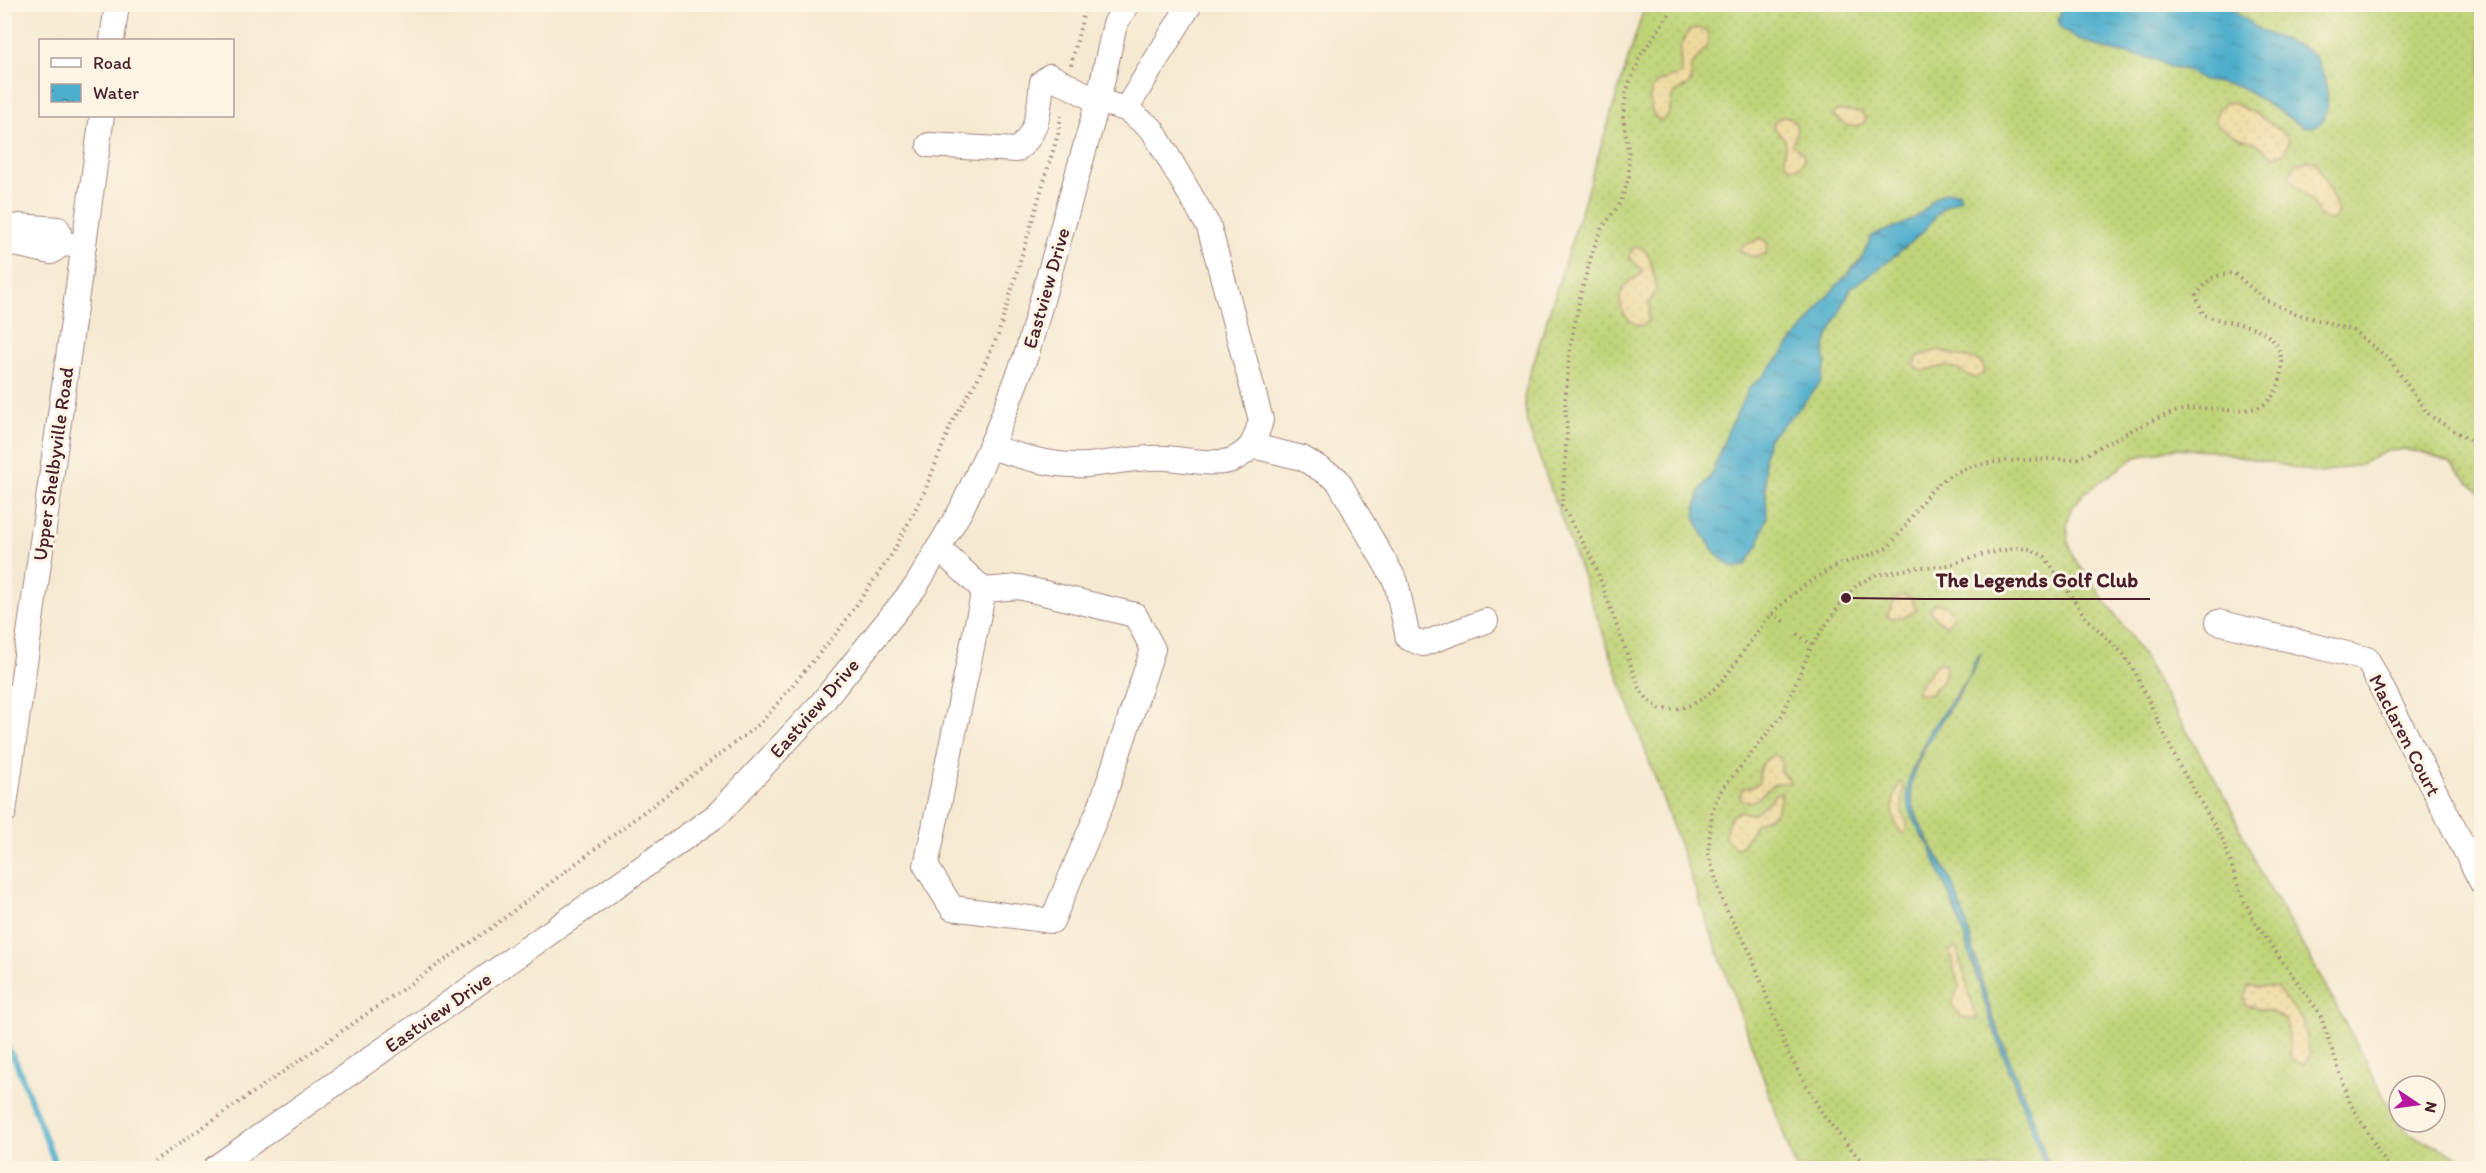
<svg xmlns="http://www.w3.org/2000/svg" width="2486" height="1173" viewBox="0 0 2486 1173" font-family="Itim,sans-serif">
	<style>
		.grass { fill: url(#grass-dots); stroke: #847a52; stroke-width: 1.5 }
		.sand { fill: url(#sand-dots); stroke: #9c7c64; stroke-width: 1.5 }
		.water { fill: url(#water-ripples); stroke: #4c667c; stroke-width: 1.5 }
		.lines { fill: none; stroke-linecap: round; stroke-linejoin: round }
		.stream { stroke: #4daecc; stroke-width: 6 }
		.minor-casing { stroke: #a0847e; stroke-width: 26 }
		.path { stroke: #a0847e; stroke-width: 4; stroke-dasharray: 1.5 4.5; stroke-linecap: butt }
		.minor { stroke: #fff; stroke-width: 24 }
		.labels { text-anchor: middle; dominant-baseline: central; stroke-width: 6; stroke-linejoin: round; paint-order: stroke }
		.street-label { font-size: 20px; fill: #4a1f2b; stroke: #fcf5e5 }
		.leader { fill: none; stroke: #4a1f2b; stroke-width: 2 }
		.callout-dot { fill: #4a1f2b; stroke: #fcf5e5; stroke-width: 2 }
		.callout-label { font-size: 21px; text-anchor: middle; font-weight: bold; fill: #4a1f2b; stroke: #fcf5e5; stroke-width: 6; stroke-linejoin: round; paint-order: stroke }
	</style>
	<defs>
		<pattern id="grass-dots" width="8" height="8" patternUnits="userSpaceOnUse" patternTransform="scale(1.5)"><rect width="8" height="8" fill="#bfd478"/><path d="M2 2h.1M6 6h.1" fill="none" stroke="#a6b668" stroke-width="1.8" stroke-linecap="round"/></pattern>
		<pattern id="sand-dots" width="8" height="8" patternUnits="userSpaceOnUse" patternTransform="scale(1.5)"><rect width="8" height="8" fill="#eeda9e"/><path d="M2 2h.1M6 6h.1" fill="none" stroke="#cebb88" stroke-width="1.8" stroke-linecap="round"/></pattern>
		<pattern id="water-ripples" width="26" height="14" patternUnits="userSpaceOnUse" patternTransform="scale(1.5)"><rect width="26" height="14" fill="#4daecc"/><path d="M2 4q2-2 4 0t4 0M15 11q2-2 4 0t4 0" fill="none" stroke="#428da6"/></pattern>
	</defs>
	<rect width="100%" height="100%" fill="#fcf5e5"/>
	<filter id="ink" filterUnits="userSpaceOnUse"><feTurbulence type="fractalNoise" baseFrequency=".0167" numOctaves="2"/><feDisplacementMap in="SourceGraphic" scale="12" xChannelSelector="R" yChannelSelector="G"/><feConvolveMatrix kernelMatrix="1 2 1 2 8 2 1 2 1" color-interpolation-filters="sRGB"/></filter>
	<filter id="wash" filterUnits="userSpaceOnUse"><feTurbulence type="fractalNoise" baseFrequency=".008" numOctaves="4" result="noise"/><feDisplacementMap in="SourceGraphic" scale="24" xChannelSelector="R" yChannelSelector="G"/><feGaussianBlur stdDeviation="1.35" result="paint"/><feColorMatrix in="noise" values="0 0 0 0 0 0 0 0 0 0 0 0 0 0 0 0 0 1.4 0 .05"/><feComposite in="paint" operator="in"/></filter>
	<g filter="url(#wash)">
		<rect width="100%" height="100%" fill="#f6e9d1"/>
		<!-- grass -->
		<path class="grass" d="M 1645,5 L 2481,5 L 2481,494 L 2450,463 L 2425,453 L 2406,450 L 2386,451 L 2362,464 L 2321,473 L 2210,450 L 2176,448 L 2136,457 L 2084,493 L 2072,508 L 2067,523 L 2068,539 L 2074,558 L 2132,638 L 2226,798 L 2260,872 L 2316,968 L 2398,1123 L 2418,1138 L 2465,1159 L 2472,1168 L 1796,1168 L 1527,423 L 1524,397 L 1530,374 Z"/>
		<!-- sand -->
		<path class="sand" d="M 1701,28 L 1708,32 C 1709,54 1700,50 1691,67 L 1691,83 L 1673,94 L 1669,114 L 1661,121 L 1657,119 C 1648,108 1646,87 1662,80 C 1669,76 1675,79 1681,74 L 1680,49 L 1689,30 Z
			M 2231,102 L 2254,113 L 2286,134 L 2289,139 C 2287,149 2286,155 2274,156 L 2254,142 L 2236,137 L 2215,123 L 2218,110 L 2225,103 Z
			M 1837,110 L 1860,112 L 1865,117 L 1865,122 L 1857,127 L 1848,126 L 1834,116 L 1833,114 Z
			M 1782,117 L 1789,117 C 1800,124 1797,134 1792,144 L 1802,152 L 1805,159 L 1799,168 L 1790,167 L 1785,161 L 1785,139 L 1773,126 L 1776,120 Z
			M 2310,161 L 2316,162 C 2321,172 2336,204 2338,213 L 2333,220 L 2325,219 L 2319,215 C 2311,192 2297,193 2289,176 L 2296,163 Z
			M 1758,239 L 1763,239 L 1768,244 L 1766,254 L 1753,257 L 1740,251 L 1741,247 Z
			M 1641,247 L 1649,256 L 1655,279 L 1656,288 L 1650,301 L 1648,321 L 1642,326 C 1623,322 1613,300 1626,284 C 1631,278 1637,279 1642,273 L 1643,270 L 1629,258 L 1633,248 Z
			M 1939,350 L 1981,362 L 1985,370 L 1981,375 L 1974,378 C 1946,364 1953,364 1922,371 L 1914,366 L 1917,357 Z
			M 1905,595 L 1912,599 L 1916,610 L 1904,617 L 1888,618 L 1887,615 L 1896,598 Z
			M 1935,603 C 1943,604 1952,608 1953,617 L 1946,626 L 1931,613 L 1930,608 Z
			M 1938,663 L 1944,663 L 1946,670 L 1942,681 L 1930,695 L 1917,693 L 1918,686 Z
			M 1774,755 L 1781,758 L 1781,773 L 1788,778 L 1790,783 C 1786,784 1779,782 1775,784 C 1763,789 1758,807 1742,800 L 1740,796 L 1742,789 L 1756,785 L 1759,782 C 1758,769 1761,761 1774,755 Z
			M 1900,782 L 1903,785 L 1902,813 L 1907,823 L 1907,829 L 1903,834 C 1888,820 1892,797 1900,782 Z
			M 1782,792 L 1776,813 L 1756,823 L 1741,847 L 1735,848 L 1726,839 L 1725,834 L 1730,817 L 1740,811 C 1743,812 1746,814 1750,814 C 1756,814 1772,799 1775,794 Z
			M 1954,948 L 1957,949 L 1977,1020 L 1961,1017 L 1952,1005 L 1959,986 L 1949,952 Z
			M 2249,986 L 2277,988 L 2302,1020 L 2310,1055 L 2304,1064 L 2293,1060 L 2291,1056 L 2286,1020 L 2270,1011 L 2246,1006 L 2244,997 Z"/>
		<!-- water -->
		<path class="water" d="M 2063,5 C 2103,4 2142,4 2182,4 C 2194,4 2212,1 2223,5 C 2236,9 2246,21 2257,28 C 2274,40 2300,41 2314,56 C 2328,72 2340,135 2302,126 L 2239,86 L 2205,81 L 2184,69 L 2167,66 L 2157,60 L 2104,49 L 2072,36 L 2061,28 L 2058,19 Z
			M 1947,192 L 1959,192 L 1961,198 L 1943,208 L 1921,234 L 1881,267 L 1851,288 L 1827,339 L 1824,352 L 1826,363 L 1820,384 L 1796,412 L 1768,439 L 1764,457 L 1767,516 L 1759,544 L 1746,565 L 1735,568 L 1727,564 L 1713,550 L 1701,531 L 1695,516 L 1699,493 L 1713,472 L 1728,431 L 1749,388 L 1765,374 L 1810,321 L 1822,302 L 1861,259 L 1872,236 C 1887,229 1904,226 1917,216 C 1928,209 1935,194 1947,192 Z
			M 1981,653 C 1964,698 1923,733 1912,781 C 1906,812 1935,849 1949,876 C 1967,915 1975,961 1988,1002 C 2000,1040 2017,1076 2031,1112 C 2038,1131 2043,1150 2050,1168 L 2046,1168 L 1989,1017 L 1960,922 L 1930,847 L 1920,833 L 1909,808 L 1907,793 L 1909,777 L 1930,730 L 1970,676 L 1974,662 Z
			M 2457,1160 L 2465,1168 L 2432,1168 L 2442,1161 Z"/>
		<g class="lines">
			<!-- stream -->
			<path class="stream" d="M 4,1041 L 16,1062 L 57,1168"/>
		</g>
	</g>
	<g filter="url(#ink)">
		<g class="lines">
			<!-- minor casing -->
			<g class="minor-casing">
				<path id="minor" d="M 112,40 L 117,4
					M 1126,109 L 1190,4
					M 929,145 L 1016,150 C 1039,135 1039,107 1042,82 L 1050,76 L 1098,101 L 1126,109 L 1152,129 L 1209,227 L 1261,420 C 1255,439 1254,449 1234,459 C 1218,467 1184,459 1166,458 C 1139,456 1115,463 1088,465 C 1054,467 1023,457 990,447
					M 4,230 L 19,226 L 58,229 L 62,244
					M 4,233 L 15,244 L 51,252 L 62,244 L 84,246
					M 1253,446 L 1302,458 L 1337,479 L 1396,582 L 1408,638 L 1423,644 L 1486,621
					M 938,548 L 984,590 L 926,866 L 952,908 L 1052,921 L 1101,805 L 1153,649 L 1135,615 L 1019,587 L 984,590
					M 2218,622 L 2367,659 L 2482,883
					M 4,812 L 102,116
					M 215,1168 L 717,815 L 820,705 L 916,586 L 961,510 L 996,434 L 1027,353 L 1098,101 L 1115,24 L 1127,4"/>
			</g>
			<!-- path -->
			<path class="path" d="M 1676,4 L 1641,55 L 1627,89 L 1623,116 L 1629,155 L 1629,176 L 1621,202 L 1602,228 L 1593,250 L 1580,297 L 1570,348 L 1565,402 L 1567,433 L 1562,506 L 1593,560 L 1639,687 L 1647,699 L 1660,709 C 1720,715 1739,645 1775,611 C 1795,592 1816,575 1841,564 C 1854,559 1883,553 1891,544 C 1910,524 1920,498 1942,481 C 1971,459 2012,461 2047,459 C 2057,459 2069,460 2079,458 C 2087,455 2095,449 2103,445 C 2129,432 2153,418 2182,410 C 2217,401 2269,431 2281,376 C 2284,363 2281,348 2271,338 C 2253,321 2224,325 2203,314 L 2196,295 L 2211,278 L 2228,273 L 2235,274 L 2263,298 L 2288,311 L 2354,331 L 2389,359 L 2429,415 L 2482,448
				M 1071,65 L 1086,4
				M 1772,614 L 1786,623
				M 1797,634 L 1812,645
				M 144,1168 L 491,928 L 761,723 L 839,630 L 892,554 L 925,491 L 951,424 L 977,380 L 998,335 L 1058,134 L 1061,116
				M 1867,1168 L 1824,1116 L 1788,1053 L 1750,952 L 1723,903 L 1708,853 L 1712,811 L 1720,792 L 1782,715 L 1812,645 L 1846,596 L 1858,584 L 1876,575 L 1920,567 L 1945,566 L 1985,554 L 2016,548 L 2031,549 L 2045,557 L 2085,617 L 2123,654 L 2135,672 L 2179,765 L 2223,840 L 2241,894 L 2256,924 L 2320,1014 L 2350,1103 L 2389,1168"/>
			<!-- minor -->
			<use href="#minor" class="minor"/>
		</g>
	</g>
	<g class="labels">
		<!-- street labels -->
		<g class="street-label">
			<text transform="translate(1046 288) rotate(-74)">Eastview Drive</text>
			<text transform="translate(53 464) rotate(-82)">Upper Shelbyville Road</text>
			<text transform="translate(814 708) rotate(-49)">Eastview Drive</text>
			<text transform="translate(2405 735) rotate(63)">Maclaren Court</text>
			<text transform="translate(438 1012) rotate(-35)">Eastview Drive</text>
		</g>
	</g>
	<!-- callouts -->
	<path class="leader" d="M1846 598L1924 599H2150"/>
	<circle class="callout-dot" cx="1846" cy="598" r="6"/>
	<g class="callout-label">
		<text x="2037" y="587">The Legends Golf Club</text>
	</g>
	<!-- margin -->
	<rect width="2486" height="1173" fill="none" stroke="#fcf5e5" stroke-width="24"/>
	<!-- legend -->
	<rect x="39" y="39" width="195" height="78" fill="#fcf5e5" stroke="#b59f9b" stroke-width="1.5"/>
	<rect x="51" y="58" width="30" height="9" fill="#ffffff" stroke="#b59f9b" stroke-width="1.5"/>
	<text x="93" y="69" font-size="18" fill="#4a1f2b">Road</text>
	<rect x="51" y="84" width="30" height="18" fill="url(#water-ripples)" stroke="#b59f9b" stroke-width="1.5"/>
	<text x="93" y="99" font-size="18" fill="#4a1f2b">Water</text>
	<!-- north arrow -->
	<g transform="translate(2417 1104) rotate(103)"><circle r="28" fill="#fcf5e5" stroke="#b59f9b" stroke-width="1.5"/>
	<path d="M0-4.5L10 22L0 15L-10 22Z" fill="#b5179e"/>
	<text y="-9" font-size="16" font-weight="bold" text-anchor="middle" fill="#4a1f2b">N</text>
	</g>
</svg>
